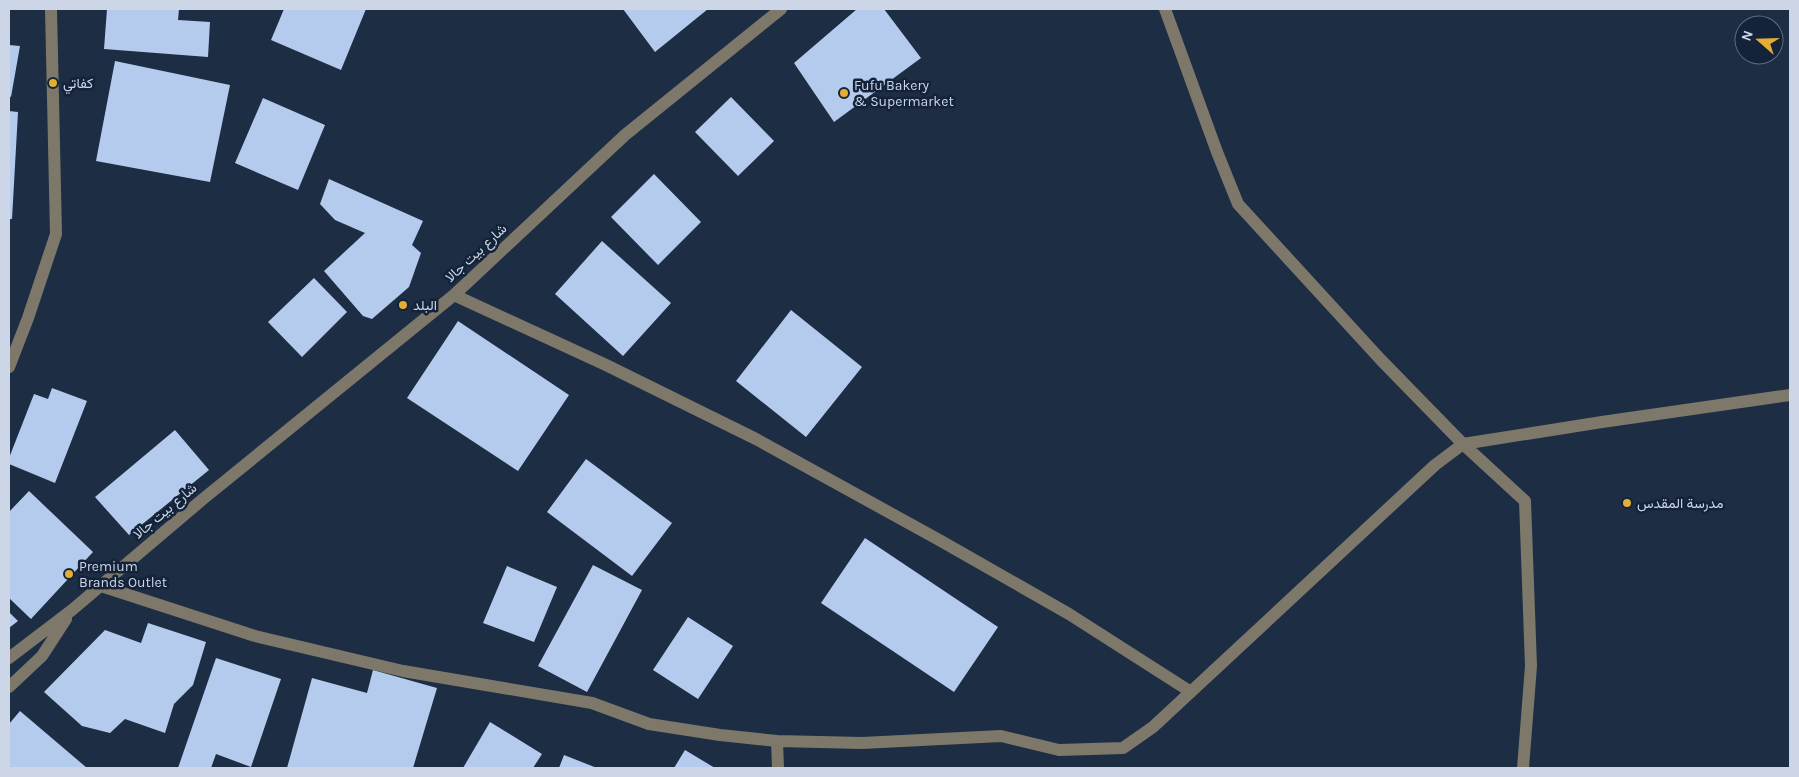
<svg xmlns="http://www.w3.org/2000/svg" width="1799" height="777" viewBox="0 0 1799 777" font-family="Karla,Vazirmatn,sans-serif">
	<style>
		.building { fill: #b5cbed }
		.lines { fill: none; stroke-linecap: round; stroke-linejoin: round }
		.minor { stroke: #7e786a; stroke-width: 12 }
		.poi-dot { fill: #e3ae34; stroke: #142339; stroke-width: 2 }
		.labels { text-anchor: middle; dominant-baseline: central; stroke-width: 5; stroke-linejoin: round; paint-order: stroke }
		.poi-label { font-size: 14px; fill: #ccd6e6; stroke: #142339; text-anchor: start }
		.street-label { font-size: 14px; fill: #ccd6e6; stroke: #142339 }
	</style>
	<rect width="100%" height="100%" fill="#1d2d44"/>
	<!-- building -->
	<path class="building" d="M 107,9 L 179,9 L 178,20 L 210,22 L 208,57 L 104,49 Z
		M 284,9 L 366,9 L 341,70 L 271,40 Z
		M 623,9 L 708,9 L 655,52 Z
		M 857,9 L 884,9 L 921,58 L 834,122 L 794,63 Z
		M 9,45 L 20,46 L 11,97 L 9,96 Z
		M 115,61 L 230,85 L 210,182 L 96,161 Z
		M 731,97 L 774,141 L 738,176 L 695,132 Z
		M 263,98 L 325,125 L 298,190 L 235,163 Z
		M 9,111 L 18,112 L 12,219 L 9,219 Z
		M 654,174 L 701,222 L 658,265 L 611,217 Z
		M 329,179 L 423,221 L 412,245 L 421,253 L 409,287 L 372,319 L 363,316 L 324,271 L 365,233 L 335,220 L 320,204 Z
		M 602,241 L 671,303 L 623,356 L 555,294 Z
		M 314,278 L 347,312 L 302,357 L 268,322 Z
		M 791,310 L 862,367 L 806,437 L 736,381 Z
		M 458,321 L 569,395 L 518,471 L 407,398 Z
		M 52,388 L 87,401 L 55,483 L 9,464 L 9,458 L 34,394 L 48,399 Z
		M 175,430 L 209,470 L 129,535 L 95,497 Z
		M 586,459 L 672,523 L 632,576 L 547,512 Z
		M 29,491 L 93,552 L 31,619 L 9,598 L 9,512 Z
		M 865,538 L 998,627 L 954,692 L 821,603 Z
		M 593,565 L 642,590 L 587,692 L 538,666 Z
		M 507,566 L 557,587 L 534,642 L 483,623 Z
		M 9,612 L 18,621 L 9,628 Z
		M 688,617 L 733,646 L 698,699 L 653,670 Z
		M 148,623 L 206,642 L 193,685 L 174,704 L 165,733 L 125,719 L 110,733 L 82,726 L 44,692 L 105,630 L 141,643 Z
		M 216,658 L 281,679 L 251,767 L 216,754 L 211,768 L 178,768 Z
		M 373,670 L 437,688 L 413,768 L 287,768 L 312,678 L 367,693 Z
		M 20,711 L 87,768 L 9,768 L 9,724 Z
		M 490,722 L 542,754 L 533,768 L 463,768 Z
		M 685,750 L 715,768 L 674,768 Z
		M 564,755 L 597,768 L 559,768 Z"/>
	<g class="lines">
		<!-- minor -->
		<path class="minor" d="M 1165,9 L 1217,152 L 1238,204 L 1381,360 L 1463,444 L 1525,501 L 1531,666 L 1523,768
			M 454,295 L 606,365 L 756,439 L 941,541 L 1069,614 L 1191,692
			M 9,367 L 28,318 L 56,234 L 51,9
			M 101,586 L 255,636 L 403,671 L 592,703 L 649,724 L 720,735 L 777,741 L 862,743 L 1001,736 L 1059,750 L 1123,748 L 1153,727 L 1435,465 L 1463,444 L 1602,422 L 1790,395
			M 9,658 L 72,610 L 203,499 L 454,295 L 625,135 L 781,9
			M 9,687 L 42,656 L 66,619
			M 777,741 L 778,768"/>
	</g>
	<!-- markers -->
	<g class="poi-dot">
		<circle cx="53" cy="83" r="5"/>
		<circle cx="844" cy="93" r="5"/>
		<circle cx="403" cy="305" r="5"/>
		<circle cx="1627" cy="503" r="5"/>
		<circle cx="69" cy="574" r="5"/>
	</g>
	<g class="labels">
		<!-- poi labels -->
		<g class="poi-label">
			<text x="63" y="83">كفاتي</text>
			<text x="854" y="85">Fufu Bakery<tspan x="854" dy="16">&amp; Supermarket</tspan></text>
			<text x="413" y="305">البلد</text>
			<text x="1637" y="503">مدرسة المقدس</text>
			<text x="79" y="566">Premium<tspan x="79" dy="16">Brands Outlet</tspan></text>
		</g>
		<!-- street labels -->
		<g class="street-label">
			<text transform="translate(476 253) rotate(-43)">شارع بيت جالا</text>
			<text transform="translate(165 511) rotate(-40)">شارع بيت جالا</text>
		</g>
	</g>
	<!-- border -->
	<rect width="1799" height="777" fill="none" stroke="#ccd6e6" stroke-width="20"/>
	<!-- north arrow -->
	<g transform="translate(1759 40) rotate(290)"><circle r="24" fill="#142339" stroke="#5e6b7e"/>
	<path d="M0-4L9 19L0 12L-9 19Z" fill="#e3ae34"/>
	<text y="-8" font-size="14" font-weight="bold" text-anchor="middle" fill="#ccd6e6">N</text>
	</g>
</svg>
